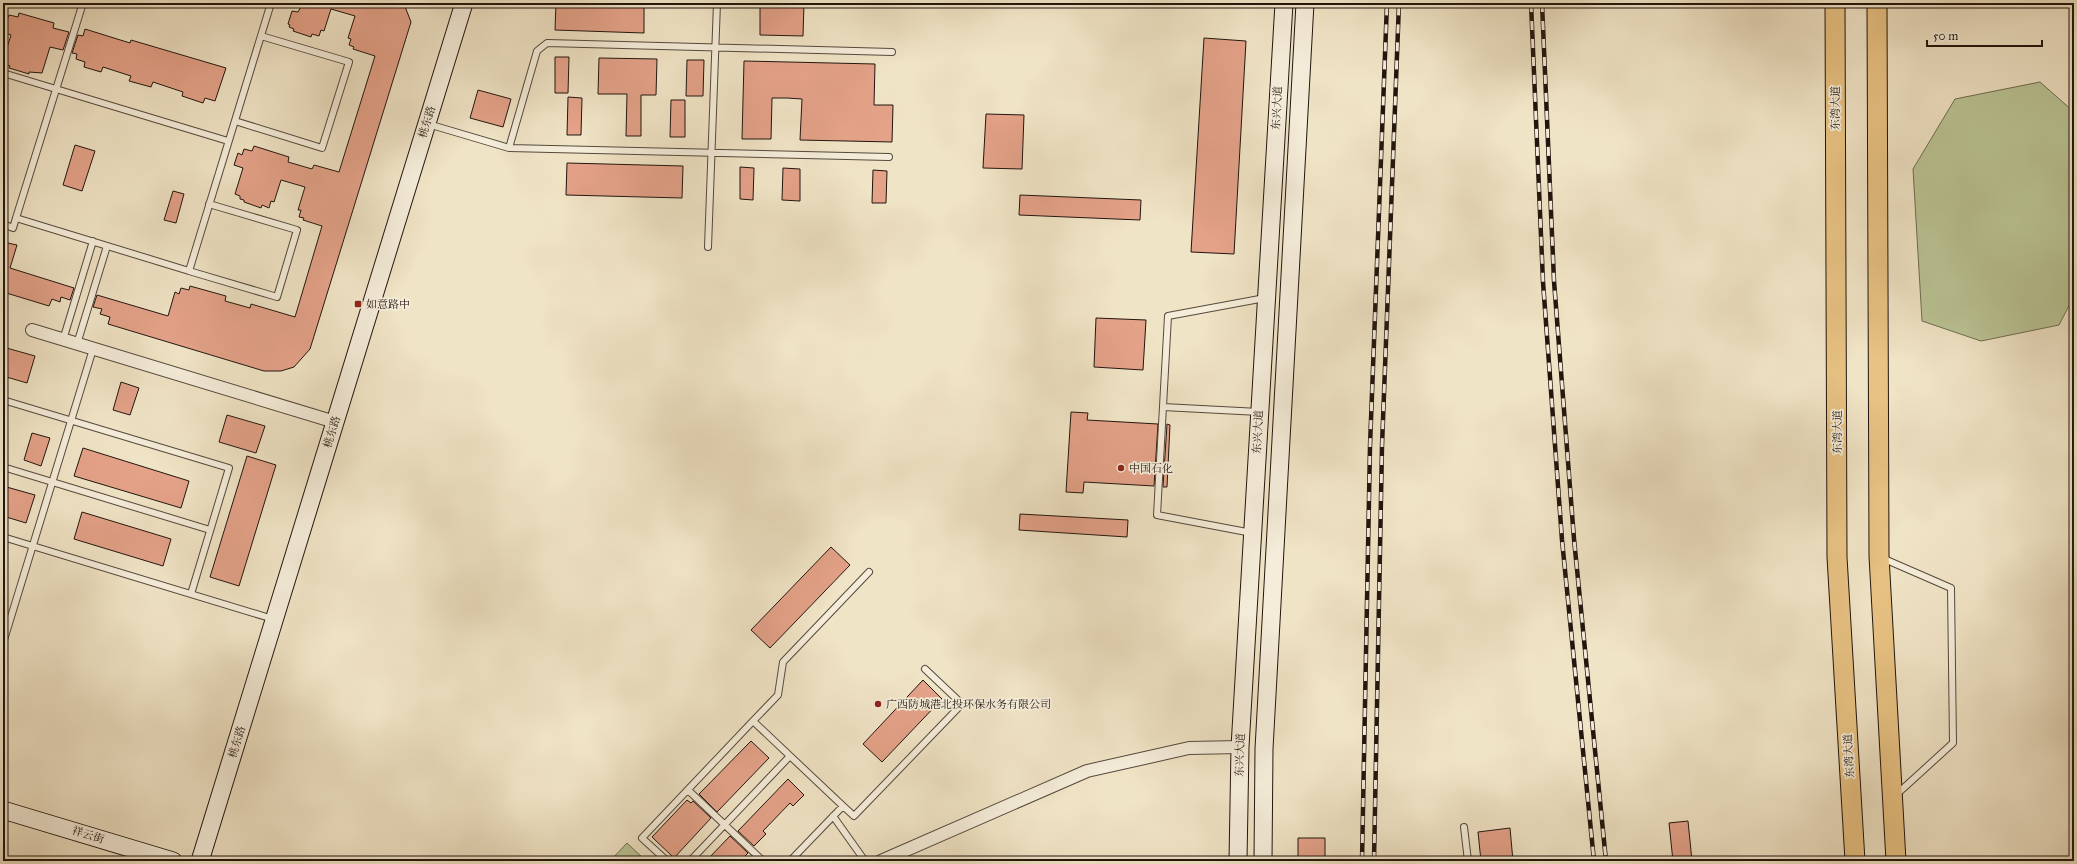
<svg xmlns="http://www.w3.org/2000/svg" width="2077" height="864" viewBox="0 0 2077 864" font-family="'IM FELL Great Primer','Noto Serif SC',serif">
	<style>
		.green { fill: #bac495; stroke: #6e6c52 }
		.building { fill: #e4a289; stroke: #21150e }
		.lines { fill: none; stroke-linecap: round; stroke-linejoin: round }
		.lane-casing { stroke: #55493c; stroke-width: 8 }
		.street-casing { stroke: #55493c; stroke-width: 14 }
		.secondary-casing { stroke: #21150e; stroke-width: 19 }
		.primary-casing { stroke: #21150e; stroke-width: 21 }
		.lane { stroke: #f5edda; stroke-width: 6 }
		.street { stroke: #f5edda; stroke-width: 12 }
		.secondary { stroke: #f5edda; stroke-width: 17 }
		.primary { stroke: #e8c283; stroke-width: 19 }
		.rail-casing { stroke: #21150e; stroke-width: 4.5 }
		.rail { stroke: #f5edda; stroke-width: 3; stroke-dasharray: 9; stroke-linecap: butt }
		.poi-dot { fill: #8f2418; stroke: #f5edda; stroke-width: 1.5 }
		.labels { text-anchor: middle; dominant-baseline: central; stroke-width: 3.5; stroke-linejoin: round; paint-order: stroke }
		.street-label { font-size: 11px; fill: #21150e; stroke: #f5edda }
		.poi-label { font-size: 11px; fill: #21150e; stroke: #f5edda; text-anchor: start }
	</style>
	<rect width="100%" height="100%" fill="#f0e4c6"/>
	<filter id="stains"><feTurbulence type="fractalNoise" baseFrequency=".005" numOctaves="4"/><feColorMatrix values="0 0 0 0 .2 0 0 0 0 .09 0 0 0 0 .02 0 0 0 .5 -.17"/></filter>
	<radialGradient id="worn" r=".72"><stop offset=".6" stop-color="#630" stop-opacity="0"/><stop offset="1" stop-color="#630" stop-opacity=".3"/></radialGradient>
	<!-- green -->
	<path class="green" d="M 2040,82 L 2074,112 L 2074,296 L 2059,325 L 1981,341 L 1922,321 L 1913,169 L 1955,99 Z
		M 627,843 L 646,861 L 610,861 Z"/>
	<!-- building -->
	<path class="building" d="M 303,3 L 400,3 L 404,4 L 411,22 L 310,349 L 294,367 L 281,371 L 264,371 L 108,324 L 110,317 L 100,314 L 102,309 L 93,307 L 97,295 L 168,316 L 175,292 L 179,294 L 181,288 L 189,290 L 190,286 L 226,296 L 225,301 L 250,308 L 251,304 L 295,317 L 322,226 L 303,220 L 304,218 L 299,217 L 301,210 L 298,210 L 305,187 L 281,180 L 274,202 L 271,201 L 269,208 L 262,205 L 261,208 L 244,202 L 244,200 L 240,199 L 240,196 L 235,194 L 243,168 L 234,165 L 238,153 L 242,155 L 244,149 L 252,151 L 254,146 L 289,157 L 288,162 L 312,169 L 314,165 L 339,172 L 375,56 L 353,49 L 354,47 L 349,45 L 351,39 L 348,38 L 355,16 L 331,9 L 324,31 L 321,30 L 319,36 L 312,34 L 311,37 L 293,31 L 294,29 L 289,27 L 290,25 L 288,24 L 292,11 L 298,12 Z
		M 556,3 L 644,3 L 644,33 L 555,30 Z
		M 760,3 L 804,3 L 803,36 L 760,35 Z
		M 19,13 L 54,23 L 53,28 L 69,32 L 63,50 L 50,47 L 42,73 L 29,72 L 29,74 L 9,68 L 10,66 L 5,64 L 7,58 L 4,57 L 11,35 L 3,32 L 3,19 L 7,20 L 9,15 L 18,17 Z
		M 85,29 L 130,43 L 131,40 L 226,68 L 215,101 L 205,98 L 203,103 L 182,96 L 183,92 L 153,82 L 151,87 L 129,81 L 131,76 L 103,67 L 101,72 L 84,67 L 85,62 L 76,59 L 77,54 L 72,53 L 78,35 L 83,36 Z
		M 1204,38 L 1246,41 L 1234,254 L 1191,252 Z
		M 555,57 L 569,57 L 568,93 L 555,93 Z
		M 599,58 L 657,59 L 656,95 L 641,95 L 641,136 L 626,136 L 627,94 L 598,94 Z
		M 687,60 L 704,60 L 703,96 L 686,96 Z
		M 744,61 L 875,64 L 874,105 L 893,105 L 892,142 L 800,140 L 802,99 L 787,98 L 772,98 L 771,139 L 742,139 Z
		M 478,90 L 511,99 L 503,127 L 470,118 Z
		M 568,97 L 582,98 L 581,135 L 567,135 Z
		M 671,100 L 685,100 L 685,137 L 670,137 Z
		M 986,114 L 1024,115 L 1022,169 L 983,168 Z
		M 75,145 L 95,151 L 82,191 L 63,185 Z
		M 567,163 L 683,166 L 682,198 L 566,195 Z
		M 740,167 L 754,168 L 753,200 L 740,199 Z
		M 783,168 L 800,169 L 800,201 L 782,200 Z
		M 873,170 L 887,171 L 886,203 L 872,203 Z
		M 173,191 L 184,194 L 176,223 L 164,220 Z
		M 1020,195 L 1141,200 L 1140,220 L 1019,215 Z
		M 3,242 L 17,245 L 10,268 L 74,288 L 70,300 L 61,297 L 60,302 L 52,299 L 49,306 L 3,292 Z
		M 1096,318 L 1146,320 L 1143,370 L 1094,367 Z
		M 3,347 L 35,356 L 27,383 L 3,376 Z
		M 121,382 L 139,388 L 130,415 L 113,410 Z
		M 1071,412 L 1088,413 L 1087,420 L 1158,424 L 1154,486 L 1084,482 L 1083,493 L 1066,492 Z
		M 227,415 L 265,426 L 256,453 L 219,442 Z
		M 1167,424 L 1170,425 L 1167,487 L 1163,487 Z
		M 32,433 L 50,438 L 41,466 L 24,460 Z
		M 83,448 L 189,481 L 181,508 L 74,476 Z
		M 247,456 L 276,465 L 239,586 L 210,577 Z
		M 3,486 L 35,495 L 26,523 L 3,516 Z
		M 82,512 L 171,539 L 163,566 L 74,539 Z
		M 1020,514 L 1128,520 L 1127,537 L 1019,530 Z
		M 831,547 L 850,565 L 770,648 L 751,630 Z
		M 923,680 L 942,699 L 882,762 L 863,744 Z
		M 751,741 L 769,758 L 717,812 L 699,794 Z
		M 788,779 L 804,795 L 793,806 L 790,803 L 763,831 L 766,834 L 754,846 L 738,831 Z
		M 687,800 L 691,803 L 693,801 L 711,818 L 674,858 L 652,837 Z
		M 1688,821 L 1692,861 L 1673,861 L 1669,823 Z
		M 1510,828 L 1513,861 L 1481,861 L 1478,832 Z
		M 730,836 L 748,853 L 740,861 L 706,861 Z
		M 1298,838 L 1325,838 L 1325,861 L 1298,861 Z"/>
	<g class="lines">
		<!-- lane casing -->
		<g class="lane-casing">
			<path id="lane" d="M 82,6 L 16,218 L 189,271 L 271,3
				M 3,73 L 228,141
				M 235,121 L 322,148 L 349,62 L 261,36
				M 428,124 L 509,148 L 889,157
				M 509,148 L 537,51 L 547,43 L 892,52
				M 3,224 L 13,228 L 16,218
				M 708,247 L 717,3
				M 189,271 L 277,297 L 297,230 L 209,204
				M 63,340 L 93,241
				M 77,344 L 107,246
				M 3,400 L 229,468 L 191,594
				M 1163,407 L 1259,412
				M 3,467 L 210,530
				M 1252,533 L 1157,515 L 1168,316 L 1265,298
				M 3,537 L 273,619
				M 1882,558 L 1951,588 L 1953,743 L 1897,794
				M 3,643 L 93,349
				M 753,721 L 778,695 L 783,662 L 869,572
				M 688,790 L 763,861
				M 843,806 L 854,816 L 962,704 L 925,669
				M 833,816 L 865,861
				M 1464,827 L 1468,861
				M 667,861 L 642,838 L 753,721 L 843,806 L 790,861
				M 690,861 L 790,756"/>
		</g>
		<!-- street casing -->
		<g class="street-casing">
			<path id="street" d="M 32,330 L 335,422
				M 881,861 L 1087,771 L 1189,748 L 1240,747"/>
		</g>
		<!-- secondary casing -->
		<g class="secondary-casing">
			<path id="secondary" d="M 3,810 L 173,861
				M 200,861 L 464,3
				M 1238,861 L 1240,747 L 1284,3
				M 1263,861 L 1264,749 L 1305,3"/>
		</g>
		<!-- primary casing -->
		<g class="primary-casing">
			<path id="primary" d="M 1835,3 L 1837,557 L 1855,861
				M 1877,3 L 1879,556 L 1896,861"/>
		</g>
		<!-- lane -->
		<use href="#lane" class="lane"/>
		<!-- street -->
		<use href="#street" class="street"/>
		<!-- secondary -->
		<use href="#secondary" class="secondary"/>
		<!-- primary -->
		<use href="#primary" class="primary"/>
		<!-- rail casing -->
		<g class="rail-casing">
			<path id="rail" d="M 1531,3 L 1543,282 L 1562,540 L 1594,861
				M 1542,3 L 1554,281 L 1574,539 L 1606,861
				M 1362,861 L 1370,446 L 1387,3
				M 1374,861 L 1382,446 L 1399,3"/>
		</g>
		<!-- rail -->
		<use href="#rail" class="rail"/>
	</g>
	<!-- markers -->
	<g class="poi-dot">
		<rect x="354" y="300" width="8" height="8" rx="2"/>
		<circle cx="1121" cy="468" r="4"/>
		<circle cx="878" cy="704" r="4"/>
	</g>
	<g class="labels">
		<!-- street labels -->
		<g class="street-label">
			<text transform="translate(1277 108) rotate(-87)">东兴大道</text>
			<text transform="translate(1835 108) rotate(-90)">东湾大道</text>
			<text transform="translate(427 122) rotate(-73)">桃东路</text>
			<text transform="translate(332 432) rotate(-73)">桃东路</text>
			<text transform="translate(1258 432) rotate(-87)">东兴大道</text>
			<text transform="translate(1837 432) rotate(-90)">东湾大道</text>
			<text transform="translate(237 742) rotate(-73)">桃东路</text>
			<text transform="translate(1240 755) rotate(-88)">东兴大道</text>
			<text transform="translate(1849 756) rotate(-93)">东湾大道</text>
			<text transform="translate(88 835) rotate(17)">祥云街</text>
		</g>
		<!-- poi labels -->
		<g class="poi-label">
			<text x="366" y="304">如意路中</text>
			<text x="1129" y="468">中国石化</text>
			<text x="886" y="704">广西防城港北投环保水务有限公司</text>
		</g>
	</g>
	<!-- margin -->
	<rect width="2077" height="864" fill="none" stroke="#f0e4c6" stroke-width="16"/>
	<rect x="4" y="4" width="2069" height="856" fill="none" stroke="#21150e" stroke-width="2"/>
	<rect x="8" y="8" width="2061" height="848" fill="none" stroke="#21150e"/>
	<!-- scale -->
	<path d="M1927 40v6h115v-6" fill="none" stroke="#21150e" stroke-width="2"/>
	<text x="1933" y="40" font-size="12" fill="#21150e" stroke="#f5edda" stroke-width="3" paint-order="stroke">50 m</text>
	<rect width="100%" height="100%" filter="url(#stains)"/>
	<rect width="100%" height="100%" fill="url(#worn)"/>
</svg>
